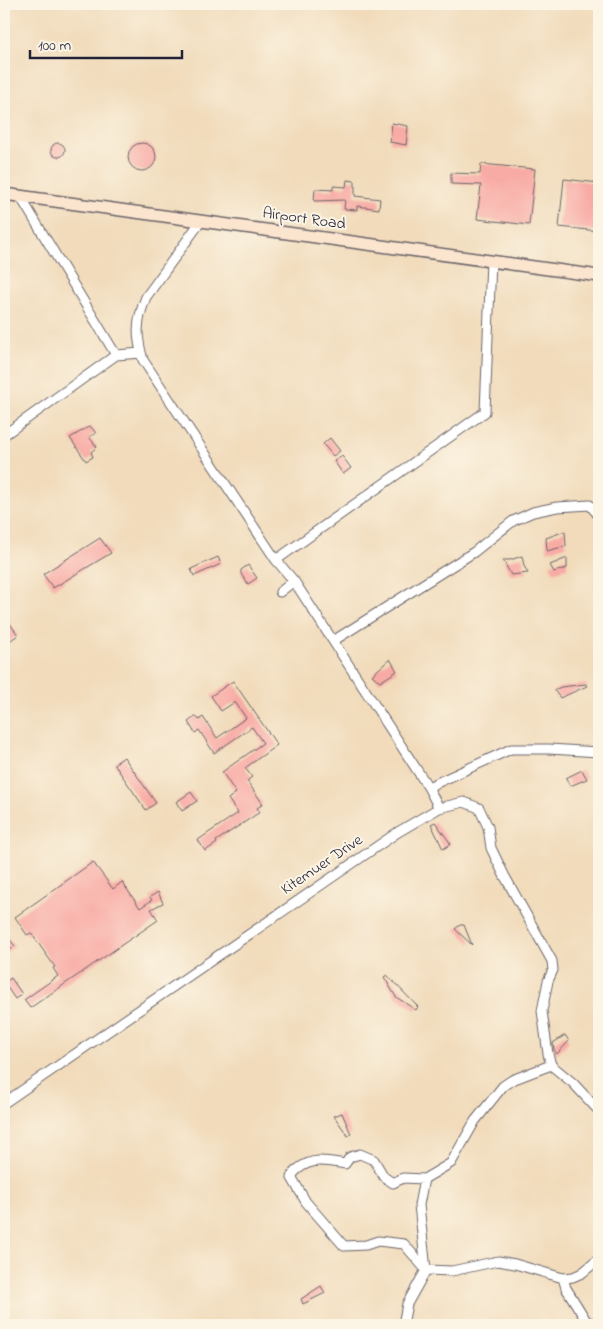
<svg xmlns="http://www.w3.org/2000/svg" width="603" height="1329" viewBox="0 0 603 1329" font-family="'Indie Flower',sans-serif">
	<style>
		.building { fill: #f8aba5 }
		.lines { fill: none; stroke-linecap: round; stroke-linejoin: round }
		.street-casing { stroke: #6a6368; stroke-width: 11 }
		.secondary-casing { stroke: #6a6368; stroke-width: 14 }
		.street { stroke: #fff; stroke-width: 9 }
		.secondary { stroke: #fce5cf; stroke-width: 11 }
		.labels { text-anchor: middle; dominant-baseline: central; stroke-width: 4; stroke-linejoin: round; paint-order: stroke }
		.street-label { font-size: 16px; fill: #22223b; stroke: #fcf5e5 }
	</style>
	<rect width="100%" height="100%" fill="#fcf5e5"/>
	<filter id="ink" filterUnits="userSpaceOnUse"><feTurbulence type="fractalNoise" baseFrequency=".02" numOctaves="2"/><feDisplacementMap in="SourceGraphic" scale="10" xChannelSelector="R" yChannelSelector="G"/><feConvolveMatrix kernelMatrix="1 2 1 2 8 2 1 2 1" color-interpolation-filters="sRGB"/></filter>
	<filter id="wash" filterUnits="userSpaceOnUse"><feTurbulence type="fractalNoise" baseFrequency=".0096" numOctaves="4" result="noise"/><feDisplacementMap in="SourceGraphic" scale="20" xChannelSelector="R" yChannelSelector="G"/><feGaussianBlur stdDeviation="1.12" result="paint"/><feColorMatrix in="noise" values="0 0 0 0 0 0 0 0 0 0 0 0 0 0 0 0 0 1.4 0 .05"/><feComposite in="paint" operator="in"/></filter>
	<g filter="url(#wash)">
		<rect width="100%" height="100%" fill="#f1dbbb"/>
		<g id="blocks">
			<!-- building -->
			<path class="building" d="M 392,123 L 408,126 L 406,145 L 390,142 Z
				M51 150a7 7 0 1 1 14 0a7 7 0 1 1-14 0Z
				M128 157a14 14 0 1 1 28 0a14 14 0 1 1-28 0Z
				M 481,164 L 535,169 L 529,225 L 477,219 L 481,185 L 451,184 L 451,173 L 480,174 Z
				M 564,179 L 599,183 L 599,231 L 559,227 Z
				M 347,180 L 355,181 L 355,196 L 380,199 L 379,209 L 357,206 L 357,210 L 344,209 L 345,200 L 314,201 L 315,189 L 333,190 L 333,186 L 346,187 Z
				M 90,426 L 96,433 L 89,437 L 97,447 L 91,452 L 93,457 L 86,461 L 70,438 Z
				M 330,438 L 340,451 L 333,456 L 323,444 Z
				M 342,456 L 351,468 L 343,474 L 334,461 Z
				M 565,531 L 566,546 L 547,551 L 546,538 Z
				M 100,538 L 111,553 L 53,588 L 43,574 Z
				M 522,556 L 524,566 L 528,573 L 511,575 L 503,560 L 510,560 Z
				M 218,557 L 221,564 L 194,576 L 191,569 Z
				M 567,558 L 567,568 L 554,572 L 550,565 Z
				M 248,565 L 257,578 L 248,584 L 241,574 L 241,570 Z
				M 4,615 L 18,635 L 4,645 Z
				M 390,659 L 397,671 L 380,682 L 372,675 Z
				M 233,681 L 277,745 L 245,768 L 252,777 L 247,781 L 263,804 L 257,808 L 260,812 L 216,841 L 217,843 L 205,851 L 198,840 L 238,813 L 228,799 L 236,793 L 222,772 L 263,743 L 252,727 L 214,753 L 199,730 L 195,733 L 188,722 L 196,716 L 199,720 L 203,717 L 217,738 L 246,718 L 235,702 L 221,711 L 211,696 Z
				M 586,684 L 587,686 L 560,698 L 554,690 L 561,687 Z
				M 124,757 L 156,803 L 146,810 L 114,764 Z
				M 582,770 L 587,779 L 570,786 L 566,778 Z
				M 191,792 L 197,801 L 182,811 L 176,802 Z
				M 435,822 L 451,844 L 443,849 L 431,824 Z
				M 93,862 L 113,889 L 122,882 L 140,908 L 152,900 L 150,897 L 158,892 L 163,903 L 151,909 L 158,920 L 30,1008 L 24,1000 L 58,976 L 53,968 L 55,967 L 31,933 L 27,935 L 15,917 Z
				M 460,925 L 464,925 L 472,945 L 455,929 Z
				M 4,933 L 15,946 L 4,955 Z
				M 387,975 L 418,1007 L 416,1010 L 396,997 L 384,977 Z
				M 11,978 L 22,994 L 15,999 L 4,983 Z
				M 565,1035 L 569,1041 L 557,1054 L 554,1050 L 553,1043 Z
				M 342,1113 L 351,1134 L 348,1136 L 334,1116 Z
				M 321,1286 L 325,1293 L 303,1304 L 301,1299 Z"/>
		</g>
	</g>
	<g filter="url(#ink)">
		<use href="#blocks" fill-opacity="0" stroke="#6a6368" stroke-width="1"/>
		<g class="lines">
			<!-- street casing -->
			<g class="street-casing">
				<path id="street" d="M 20,196 L 116,355
					M 201,221 L 146,297 C 136,322 136,335 143,360 L 276,560 L 294,581 L 428,787 L 439,808
					M 4,435 L 116,355 L 141,353
					M 276,560 L 485,412 L 491,261
					M 280,592 L 294,581
					M 333,641 L 474,552 L 513,521 L 533,512 L 557,507 L 590,505 L 599,516
					M 428,787 L 511,749 L 549,749 L 599,752
					M 551,1065 L 512,1080 L 503,1086 L 475,1121 L 451,1163 L 424,1179 L 403,1178 L 393,1183 L 384,1177 L 374,1160 L 360,1154 L 350,1157 L 345,1164 C 327,1161 313,1157 298,1169 C 294,1172 293,1173 292,1178 L 306,1202 L 344,1246 L 366,1245 L 378,1241 L 404,1244 L 426,1270 L 452,1271 L 498,1261 L 515,1264 L 563,1278 L 573,1277 L 582,1273 L 599,1259
					M 4,1103 L 398,832 L 439,808 L 464,802 L 479,808 L 488,827 L 491,848 L 504,875 L 552,961 L 553,970 L 548,981 L 542,1011 L 548,1054 L 551,1065 L 573,1083 L 599,1111
					M 563,1278 L 566,1288 L 587,1322 L 599,1324
					M 403,1325 L 407,1304 L 426,1270 L 419,1205 L 424,1179"/>
			</g>
			<!-- secondary casing -->
			<g class="secondary-casing">
				<path id="secondary" d="M 4,194 L 599,276"/>
			</g>
			<!-- street -->
			<use href="#street" class="street"/>
			<!-- secondary -->
			<use href="#secondary" class="secondary"/>
		</g>
	</g>
	<g class="labels">
		<!-- street labels -->
		<g class="street-label">
			<text transform="translate(304 219) rotate(8)">Airport Road</text>
			<text transform="translate(322 865) rotate(-34)">Kitemuer Drive</text>
		</g>
	</g>
	<!-- margin -->
	<rect width="603" height="1329" fill="none" stroke="#fcf5e5" stroke-width="20"/>
	<!-- scale -->
	<path d="M30 50v8h152v-8" fill="none" stroke="#22223b" stroke-width="2.5"/>
	<text x="38" y="50" font-size="15" fill="#22223b" stroke="#fcf5e5" stroke-width="4" paint-order="stroke">100 m</text>
</svg>
